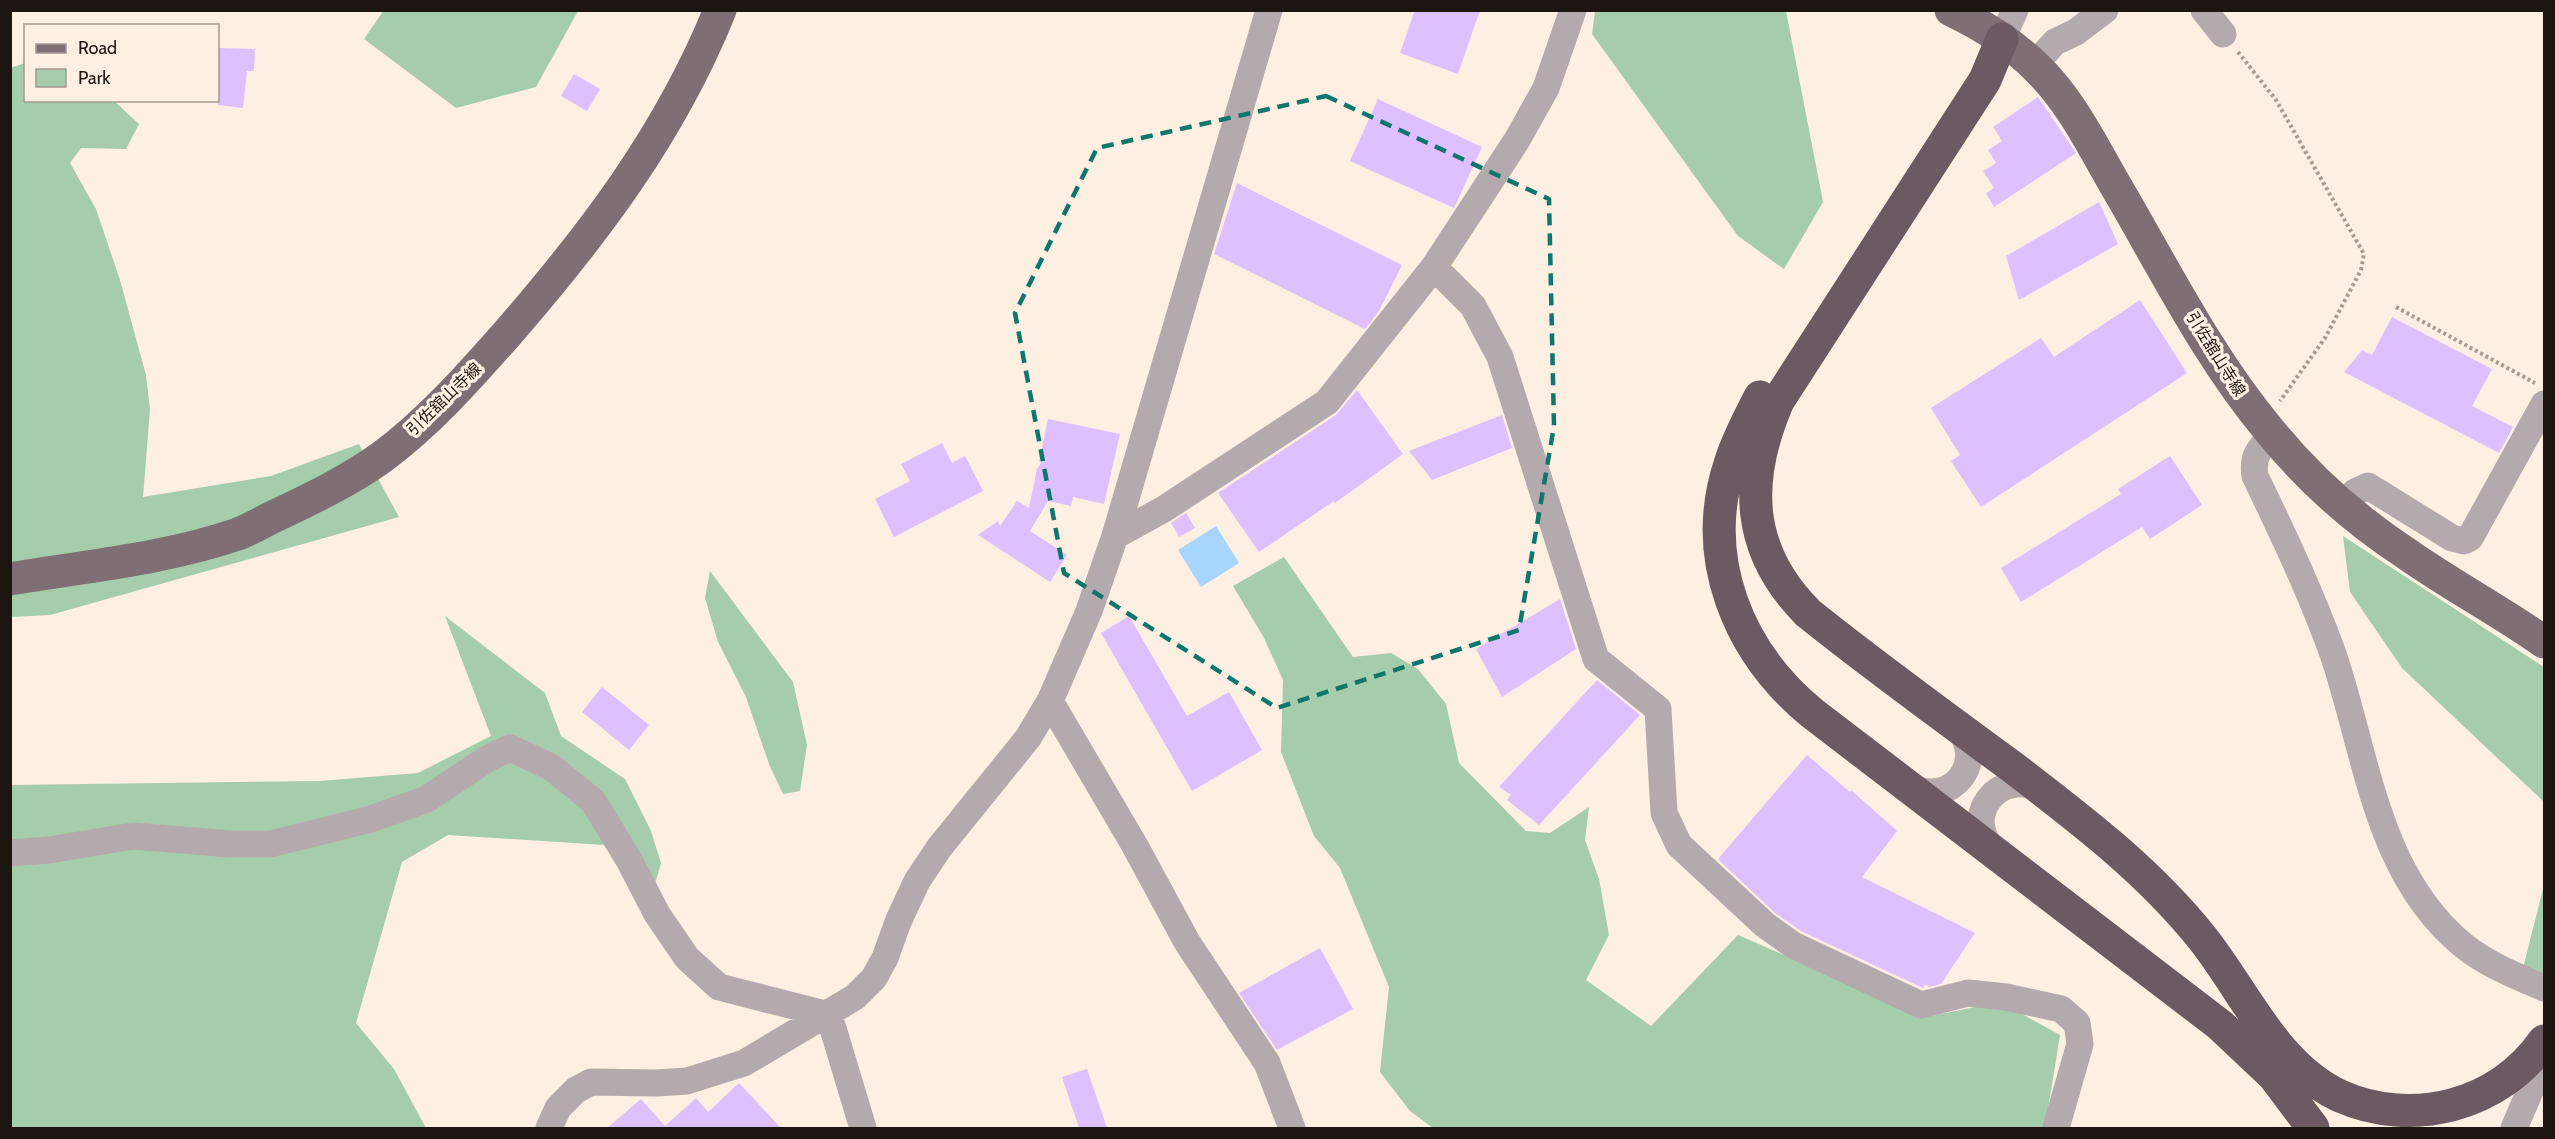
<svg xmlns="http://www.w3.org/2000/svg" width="2555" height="1139" viewBox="0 0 2555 1139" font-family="Cabin,'Noto Sans JP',sans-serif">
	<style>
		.green { fill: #a5ccab }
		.water { fill: #a8d5fe }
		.building { fill: #debfff }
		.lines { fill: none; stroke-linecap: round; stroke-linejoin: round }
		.path { stroke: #a79b91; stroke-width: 4; stroke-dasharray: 3 3; stroke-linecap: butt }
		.minor { stroke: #b4aaae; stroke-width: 27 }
		.major { stroke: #806e75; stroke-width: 33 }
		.highway { stroke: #6d5961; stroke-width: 33 }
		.marked { fill: none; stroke: #0f766e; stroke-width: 4.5; stroke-dasharray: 12 8; stroke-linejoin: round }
		.labels { text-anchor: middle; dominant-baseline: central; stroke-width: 6; stroke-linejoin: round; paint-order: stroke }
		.street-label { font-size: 16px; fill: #1c1510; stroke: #feefe3 }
	</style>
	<rect width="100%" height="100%" fill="#feefe3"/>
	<!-- green -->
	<path class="green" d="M 384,10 L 578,10 L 578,11 L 536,87 L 456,108 L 364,39 Z
		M 1595,11 L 1786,11 L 1823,202 L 1784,269 L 1738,236 L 1592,34 Z
		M 25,63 L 26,100 L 114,101 L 139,124 L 126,149 L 81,148 L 70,163 L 96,209 L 120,280 L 146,375 L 150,410 L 143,497 L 271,476 L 359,444 L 399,517 L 50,615 L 11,617 L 10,68 Z
		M 2343,536 L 2544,667 L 2544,802 L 2402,668 L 2350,592 Z
		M 1284,557 L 1353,657 L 1391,653 L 1418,669 L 1446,704 L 1459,763 L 1526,831 L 1550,833 L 1589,807 L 1585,840 L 1599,879 L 1609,935 L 1586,980 L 1651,1026 L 1738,935 L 1926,1017 L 2000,1002 L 2060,1035 L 2045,1128 L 1433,1128 L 1410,1111 L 1380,1072 L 1389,987 L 1340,868 L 1314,836 L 1281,752 L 1283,680 L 1264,638 L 1233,586 Z
		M 710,571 L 793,682 L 807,745 L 800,791 L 783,794 L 769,764 L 746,697 L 718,642 L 705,598 Z
		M 445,616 L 545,693 L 561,736 L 625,779 L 651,831 L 661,863 L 655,884 L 604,845 L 448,835 L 402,862 L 356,1023 L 394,1069 L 426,1128 L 11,1128 L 10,785 L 320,781 L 418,773 L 491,736 Z
		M 2544,885 L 2544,973 L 2523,968 Z"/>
	<!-- water -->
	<path class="water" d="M 1216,526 L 1239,563 L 1201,587 L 1178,550 Z"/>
	<!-- building -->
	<path class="building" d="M 1415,10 L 1480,10 L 1458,74 L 1400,53 Z
		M 218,48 L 255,49 L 254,71 L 247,71 L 243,108 L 218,105 Z
		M 574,74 L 600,89 L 587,111 L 561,96 Z
		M 2038,97 L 2076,153 L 1994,207 L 1986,193 L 1994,188 L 1983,171 L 1996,163 L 1988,150 L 2002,141 L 1993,127 Z
		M 1378,99 L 1482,147 L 1454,208 L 1350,161 Z
		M 1237,183 L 1402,265 L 1379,311 L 1365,329 L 1214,254 Z
		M 2099,202 L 2118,244 L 2019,300 L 2006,256 Z
		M 2140,300 L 2187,373 L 1981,507 L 1951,461 L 1960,455 L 1931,408 L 2041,338 L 2054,357 Z
		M 2392,317 L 2492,369 L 2472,406 L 2513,427 L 2499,453 L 2344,372 L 2362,350 L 2372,355 Z
		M 1357,390 L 1403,454 L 1335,503 L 1334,501 L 1259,552 L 1218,493 L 1336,415 Z
		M 1502,415 L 1512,448 L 1432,480 L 1409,451 Z
		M 1048,419 L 1120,434 L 1104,504 L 1073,497 L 1071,506 L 1048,501 L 1030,531 L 1067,555 L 1050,582 L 978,535 L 998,521 L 1000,526 L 1017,501 L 1029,508 L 1037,469 L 1043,460 L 1039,462 Z
		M 942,443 L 952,463 L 965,456 L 983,491 L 894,537 L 875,499 L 910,481 L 901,464 Z
		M 2170,456 L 2202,505 L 2150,539 L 2142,527 L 2021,602 L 2001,568 L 2121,494 L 2118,489 Z
		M 1186,513 L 1195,528 L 1179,537 L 1171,523 Z
		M 1560,599 L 1576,649 L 1502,697 L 1476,649 Z
		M 1129,616 L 1187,716 L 1229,692 L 1262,750 L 1192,791 L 1101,633 Z
		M 1597,680 L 1640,715 L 1539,825 L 1507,800 L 1511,795 L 1499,787 Z
		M 602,687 L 649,725 L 629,750 L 582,712 Z
		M 1807,755 L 1850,792 L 1851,790 L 1897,831 L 1862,877 L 1975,933 L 1941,984 L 1929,987 L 1925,984 L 1923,988 L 1801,931 L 1775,913 L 1718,859 Z
		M 1320,948 L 1353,1009 L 1277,1050 L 1239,993 Z
		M 1087,1069 L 1107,1128 L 1079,1128 L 1062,1077 Z
		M 739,1083 L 781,1128 L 607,1128 L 641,1099 L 665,1126 L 696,1098 L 708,1112 Z"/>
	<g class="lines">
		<!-- path -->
		<path class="path" d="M 2238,52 L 2276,100 L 2364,254 L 2361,270 L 2325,338 L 2280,401
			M 2396,307 L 2535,383"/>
		<!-- minor -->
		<path class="minor" d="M 2204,10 L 2223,34
			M 2002,39 L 2015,10
			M 2034,65 L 2055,42 L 2076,32 L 2105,10
			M 1434,267 L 1473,306 L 1500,357 L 1596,659 L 1658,709 L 1664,813 L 1679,845 L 1765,925 L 1793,945 L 1921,1005 L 1968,993 L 2006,997 L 2061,1009 L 2077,1023 L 2080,1044 L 2056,1128
			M 2273,436 C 2259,448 2252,456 2255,476 C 2283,534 2310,591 2332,651 C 2367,752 2375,874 2464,946 C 2488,965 2516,976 2544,988
			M 2344,506 L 2355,492 L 2368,486 L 2452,538 L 2464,541 L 2470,538 L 2544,404
			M 1115,536 L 1164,509 L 1327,402 L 1434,267 L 1517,140 L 1546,88 L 1573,10
			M 1050,701 L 1135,846 L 1187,942 L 1267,1063 L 1292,1128
			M 1907,785 C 1951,811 1991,759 1954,724
			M 10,853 L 49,850 L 133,836 L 231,844 L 270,844 L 371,819 L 427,799 L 487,759 L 510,748 L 551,767 L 593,801 L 629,860 L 657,914 L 687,958 L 719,987 L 829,1015 L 863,1128
			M 1996,853 C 1959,818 1998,766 2043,790
			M 549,1128 L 558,1108 L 576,1090 L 591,1082 L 657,1083 L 687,1081 L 744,1063 L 855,997 L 874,978 L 885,958 L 898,922 L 917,881 L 939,848 L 1028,738 L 1050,701 L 1089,611 L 1115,536 L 1269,10
			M 2514,1128 L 2544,1059"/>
		<!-- major -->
		<path class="major" d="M 1951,10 C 1982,25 2012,43 2037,68 C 2072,102 2093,147 2117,188 C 2165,270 2208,357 2269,430 C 2308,478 2355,520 2407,554 C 2451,585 2500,611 2544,642
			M 10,579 C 86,566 165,559 238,534 C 251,529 264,521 277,515 C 313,498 350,480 382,457 C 428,423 468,378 506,335 C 593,235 670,134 720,10"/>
		<!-- highway -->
		<path class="highway" d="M 2002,39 L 1985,80 L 1778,401 C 1744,480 1745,550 1808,613 C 1874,666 1943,716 2011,766 C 2080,819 2148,870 2203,939 C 2245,992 2275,1066 2340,1096 C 2412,1128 2499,1106 2544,1041
			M 1760,397 C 1749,419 1737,440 1730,464 C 1699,558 1738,652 1812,713 L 2220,1025 L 2274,1076 L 2313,1128"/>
	</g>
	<!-- marked area -->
	<path class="marked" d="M 1326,96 L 1549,199 L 1554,426 L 1519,630 L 1277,708 L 1064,573 L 1015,313 L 1097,148 Z"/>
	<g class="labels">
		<!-- street labels -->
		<g class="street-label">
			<text transform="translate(2216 354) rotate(58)">引佐舘山寺線</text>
			<text transform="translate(444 399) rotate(-44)">引佐舘山寺線</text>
		</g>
	</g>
	<!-- border -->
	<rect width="2555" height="1139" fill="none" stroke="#1c1510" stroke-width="24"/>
	<!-- legend -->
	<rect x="24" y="24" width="195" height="78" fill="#feefe3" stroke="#a4988f" stroke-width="1.5"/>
	<rect x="36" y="44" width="30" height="9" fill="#806e75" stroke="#a4988f" stroke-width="1.5"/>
	<text x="78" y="54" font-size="18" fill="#1c1510">Road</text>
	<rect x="36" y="69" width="30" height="18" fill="#a5ccab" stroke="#a4988f" stroke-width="1.5"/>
	<text x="78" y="84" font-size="18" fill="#1c1510">Park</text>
</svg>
